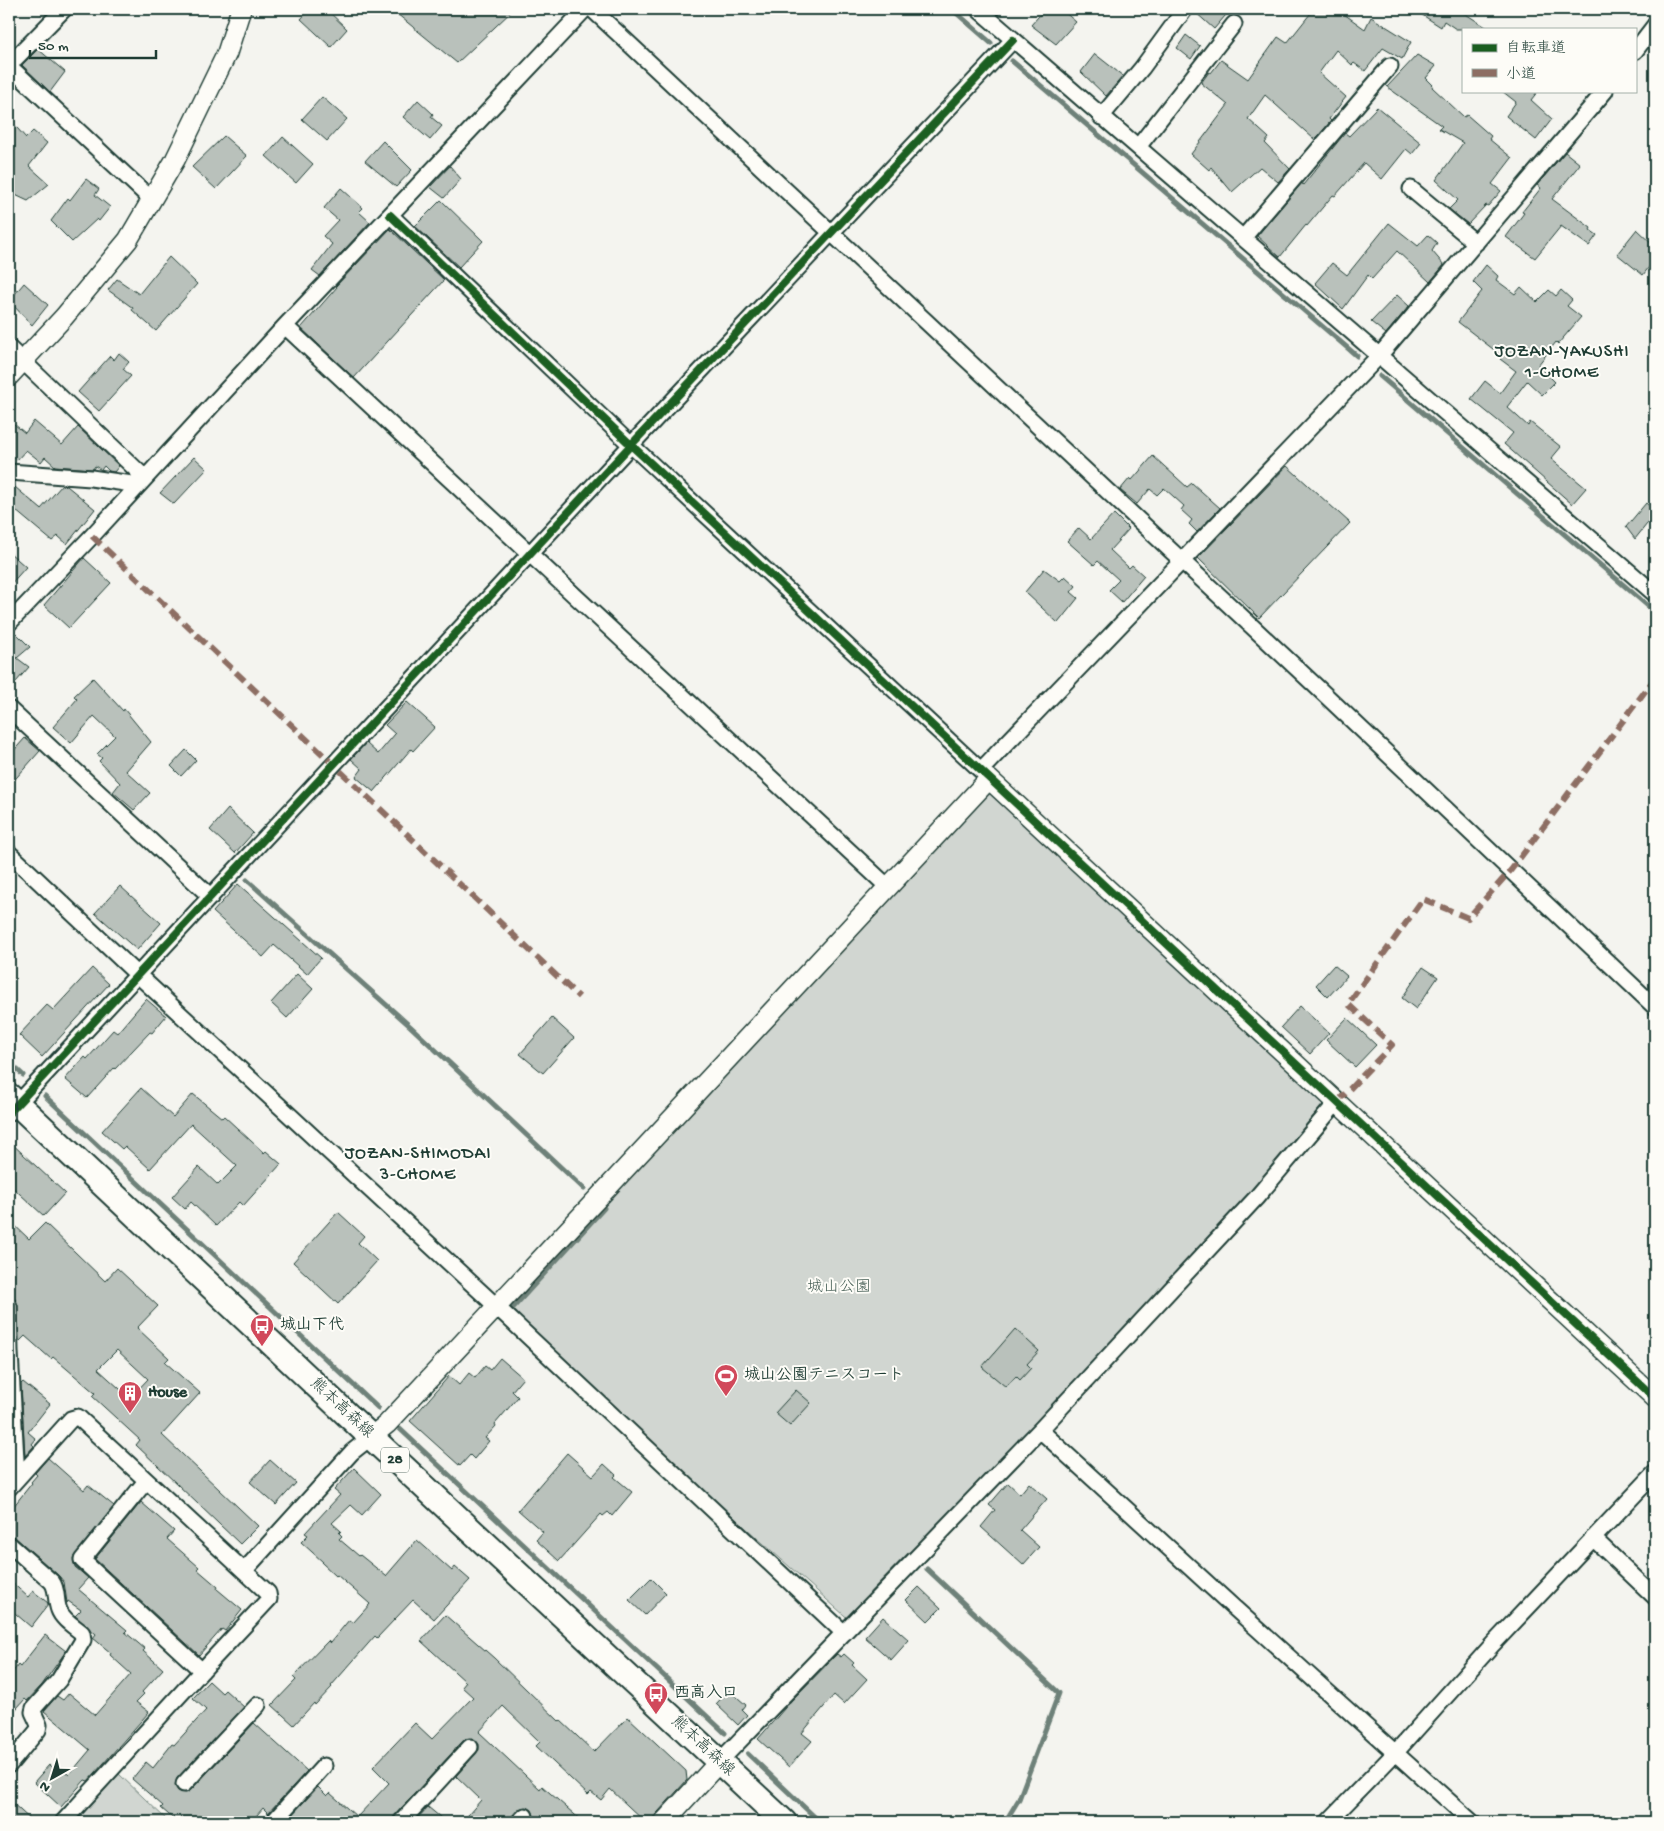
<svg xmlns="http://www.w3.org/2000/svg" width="1664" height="1831" viewBox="0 0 1664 1831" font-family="'Gochi Hand','Klee One',sans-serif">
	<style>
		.green { fill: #d1d6d1; stroke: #788a82 }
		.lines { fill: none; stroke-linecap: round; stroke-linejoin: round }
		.stream { stroke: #6e8179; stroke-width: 5 }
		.building { fill: #b9c1bb; stroke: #1f3d34; fill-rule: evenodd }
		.minor-casing { stroke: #1f3d34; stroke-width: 19 }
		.tertiary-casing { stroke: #1f3d34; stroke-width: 22 }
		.primary-casing { stroke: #1f3d34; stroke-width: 28 }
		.minor { stroke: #fdfcf7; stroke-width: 15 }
		.tertiary { stroke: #fdfcf7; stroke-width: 19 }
		.primary { stroke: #fdfcf7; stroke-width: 24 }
		.quiet { stroke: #8d6e63; stroke-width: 6; stroke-dasharray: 12 6; stroke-linecap: butt }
		.cycleway-casing { stroke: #fdfcf7; stroke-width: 11 }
		.cycleway { stroke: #1b5e20; stroke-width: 8 }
		.labels { text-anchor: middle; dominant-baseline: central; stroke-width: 4; stroke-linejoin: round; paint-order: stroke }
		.shield { fill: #fdfcf7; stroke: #62766e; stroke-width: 1 }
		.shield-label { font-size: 15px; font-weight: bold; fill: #1f3d34 }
		.park-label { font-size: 16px; fill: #435c53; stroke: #fdfcf7 }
		.poi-label { font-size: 16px; font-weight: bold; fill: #1f3d34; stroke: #fdfcf7; text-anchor: start }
		.street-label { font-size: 16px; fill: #1f3d34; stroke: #fdfcf7 }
		.neighbourhood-label { font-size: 18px; letter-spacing: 1px; fill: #1f3d34; stroke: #fdfcf7 }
	</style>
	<rect width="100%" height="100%" fill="#f4f4ef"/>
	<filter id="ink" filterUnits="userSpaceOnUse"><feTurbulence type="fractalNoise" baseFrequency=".02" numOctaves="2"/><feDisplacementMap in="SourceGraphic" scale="10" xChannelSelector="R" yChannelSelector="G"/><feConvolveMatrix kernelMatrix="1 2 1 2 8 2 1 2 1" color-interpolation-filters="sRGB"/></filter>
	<g filter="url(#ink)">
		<!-- green -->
		<path class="green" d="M 989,779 L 1337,1102 L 853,1623 L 496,1306 Z
			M 119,1774 L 169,1822 L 75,1822 Z"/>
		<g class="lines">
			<!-- stream -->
			<path class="stream" d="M 952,9 L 991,43
				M 1012,61 L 1357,356
				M 1380,376 L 1655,612
				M 247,880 L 410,1026 L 584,1189
				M 9,1062 L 23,1075
				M 45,1096 L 378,1408
				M 516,1315 L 511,1310 L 604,1208
				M 400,1429 L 725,1733
				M 927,1569 L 1059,1693 L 1019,1799 L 1005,1822
				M 872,1593 L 910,1554
				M 748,1754 L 820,1822"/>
		</g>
		<!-- building -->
		<path class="building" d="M 310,9 L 326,9 L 347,29 L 331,47 L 301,19 Z
			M 391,9 L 514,9 L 457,63 Z
			M 1045,9 L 1061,9 L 1076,22 L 1056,44 L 1031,25 Z
			M 1194,9 L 1231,9 L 1214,29 L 1194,11 Z
			M 1314,9 L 1337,9 L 1365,29 L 1371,17 L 1411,42 L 1402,59 L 1383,48 L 1365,71 L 1354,63 L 1352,65 L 1336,50 L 1319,73 L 1346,97 L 1329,119 L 1331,121 L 1315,140 L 1265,95 L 1248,119 L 1269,138 L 1265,143 L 1290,169 L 1278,182 L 1260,167 L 1232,192 L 1211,167 L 1209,170 L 1191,154 L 1228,105 L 1201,83 L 1209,72 L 1211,73 L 1221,60 L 1248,79 L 1278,37 L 1287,43 Z
			M 1413,9 L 1458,9 L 1489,29 L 1456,29 L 1444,21 L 1441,27 Z
			M 1186,35 L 1200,46 L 1191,59 L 1177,48 Z
			M 38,49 L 65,72 L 50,92 L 22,65 Z
			M 1095,54 L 1123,76 L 1106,96 L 1081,72 Z
			M 1417,55 L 1436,66 L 1426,78 L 1433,85 L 1432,87 L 1464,117 L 1467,115 L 1491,136 L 1489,139 L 1512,158 L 1492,184 L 1501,191 L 1488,206 L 1486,205 L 1468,224 L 1449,209 L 1458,200 L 1436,180 L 1463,143 L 1439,129 L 1442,126 L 1387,87 Z
			M 1502,91 L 1538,91 L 1531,100 L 1552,119 L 1536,140 L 1506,116 L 1516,102 Z
			M 322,97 L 347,119 L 327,141 L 302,119 Z
			M 418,100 L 433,114 L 431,117 L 442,126 L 430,140 L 403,117 Z
			M 1377,107 L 1421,143 L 1412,154 L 1406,149 L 1382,179 L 1364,163 L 1335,196 L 1333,195 L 1307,226 L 1306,225 L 1280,257 L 1257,236 L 1302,183 L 1303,185 L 1345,133 L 1349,136 Z
			M 9,119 L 26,138 L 33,131 L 47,143 L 29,166 L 49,184 L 28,201 L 9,192 Z
			M 224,136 L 247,156 L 216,189 L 192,167 Z
			M 283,137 L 313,164 L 296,183 L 266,156 Z
			M 383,141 L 412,170 L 396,187 L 365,161 Z
			M 1565,152 L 1580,164 L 1552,199 L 1591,228 L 1590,230 L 1597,235 L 1589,246 L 1561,226 L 1535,258 L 1506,237 L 1524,213 L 1522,212 L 1541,188 L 1537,185 Z
			M 450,166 L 461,179 L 444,198 L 430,187 Z
			M 86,179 L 99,189 L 95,195 L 110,207 L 99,221 L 97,219 L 72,242 L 51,221 L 68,198 L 70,200 Z
			M 341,188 L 363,208 L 359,212 L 370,222 L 320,276 L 312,270 L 332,244 L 323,236 L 338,220 L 324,208 Z
			M 441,200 L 483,241 L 459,267 L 415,226 Z
			M 1389,223 L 1418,246 L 1428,235 L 1437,243 L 1432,251 L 1444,265 L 1430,282 L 1397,251 L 1372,279 L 1368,275 L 1343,309 L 1315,283 L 1332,263 L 1347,275 Z
			M 390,229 L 444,280 L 354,378 L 301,328 L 337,287 L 336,286 Z
			M 1637,229 L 1655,246 L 1655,259 L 1643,275 L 1617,254 Z
			M 169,257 L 197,284 L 156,331 L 132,310 L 133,308 L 108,290 L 117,279 L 139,294 Z
			M 1486,265 L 1498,276 L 1496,280 L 1515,294 L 1521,287 L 1537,302 L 1549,290 L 1556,296 L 1561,290 L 1572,300 L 1567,306 L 1581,317 L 1558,344 L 1556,342 L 1538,365 L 1555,382 L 1542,395 L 1527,381 L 1507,407 L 1528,426 L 1530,422 L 1561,447 L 1551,459 L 1586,488 L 1572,504 L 1504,444 L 1513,433 L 1471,399 L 1485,381 L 1500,393 L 1516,371 L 1500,359 L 1502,356 L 1458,322 L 1482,291 L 1473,282 Z
			M 24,283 L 48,305 L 32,325 L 9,301 Z
			M 1397,295 L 1409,306 L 1386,334 L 1371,322 Z
			M 119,353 L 129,362 L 123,369 L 131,376 L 99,411 L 78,392 L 110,356 L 114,360 Z
			M 9,420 L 25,433 L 34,421 L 62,445 L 78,427 L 119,466 L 114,472 L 109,471 L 104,466 L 101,470 L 95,466 L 93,469 L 55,466 L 45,457 L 41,462 L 26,450 L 17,460 L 9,454 Z
			M 1153,456 L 1187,487 L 1192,483 L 1220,508 L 1197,532 L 1189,524 L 1192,520 L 1181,510 L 1184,506 L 1164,488 L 1157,495 L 1150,489 L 1137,504 L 1120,490 L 1130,478 L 1132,480 Z
			M 194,457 L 207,469 L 174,504 L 160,493 Z
			M 1287,466 L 1350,523 L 1259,618 L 1198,558 Z
			M 9,482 L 41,509 L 62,485 L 67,486 L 95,509 L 67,544 L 58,536 L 52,541 L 9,505 Z
			M 1646,503 L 1655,511 L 1655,514 L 1635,539 L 1626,527 Z
			M 1114,514 L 1129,529 L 1110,550 L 1129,568 L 1132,565 L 1144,576 L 1122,602 L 1109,590 L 1119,580 L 1098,561 L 1094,565 L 1067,541 L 1079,528 L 1091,539 Z
			M 9,552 L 26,567 L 9,586 Z
			M 84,558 L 111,583 L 69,628 L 44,605 Z
			M 1044,569 L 1060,581 L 1065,576 L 1076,586 L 1071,592 L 1078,598 L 1058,623 L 1025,592 Z
			M 16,633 L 30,647 L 17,658 L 29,667 L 16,682 L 9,676 L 9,640 Z
			M 93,678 L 123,711 L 124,709 L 151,742 L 126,771 L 150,793 L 134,810 L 113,792 L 120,783 L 99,761 L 102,758 L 97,754 L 115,736 L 94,716 L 71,743 L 53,727 L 77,699 L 74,696 Z
			M 407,702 L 435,727 L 413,751 L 411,749 L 374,792 L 356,777 L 362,769 L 351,759 L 366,743 L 378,754 L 395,734 L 385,725 Z
			M 25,738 L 40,751 L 9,786 L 9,756 Z
			M 186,750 L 196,760 L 181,776 L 171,766 Z
			M 228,809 L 253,833 L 235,853 L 210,830 Z
			M 238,884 L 321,958 L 307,974 L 274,945 L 263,957 L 213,912 Z
			M 120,886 L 161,923 L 137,950 L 95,913 Z
			M 1334,965 L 1347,976 L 1328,997 L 1316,985 Z
			M 1423,967 L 1438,977 L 1416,1009 L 1402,998 Z
			M 92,968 L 109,984 L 42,1057 L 19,1035 L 47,1005 L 53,1010 Z
			M 297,974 L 313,989 L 287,1018 L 271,1003 Z
			M 146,999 L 166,1016 L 152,1033 L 150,1032 L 115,1069 L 114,1068 L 87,1098 L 65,1079 L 85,1057 L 87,1059 L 113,1030 L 117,1033 Z
			M 1300,1006 L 1329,1033 L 1310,1054 L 1281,1027 Z
			M 552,1018 L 574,1038 L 543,1073 L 520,1054 Z
			M 1347,1018 L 1376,1045 L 1355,1067 L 1326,1040 Z
			M 141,1088 L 173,1117 L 193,1094 L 222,1118 L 224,1116 L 264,1153 L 266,1151 L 281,1164 L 243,1206 L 239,1202 L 216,1226 L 191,1202 L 185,1209 L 172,1197 L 199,1167 L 218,1185 L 237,1166 L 191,1124 L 150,1169 L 125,1146 L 122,1149 L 102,1131 Z
			M 9,1141 L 65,1193 L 44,1216 L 9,1184 Z
			M 338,1212 L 364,1236 L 358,1243 L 377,1261 L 338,1304 L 293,1262 Z
			M 9,1220 L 29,1239 L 45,1223 L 105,1281 L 117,1268 L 158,1306 L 137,1328 L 169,1358 L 165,1362 L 200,1393 L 162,1435 L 258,1526 L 240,1544 L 136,1445 L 140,1440 L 92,1396 L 95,1393 L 53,1357 L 51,1359 L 25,1336 L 19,1342 L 18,1305 L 14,1298 L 9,1297 ZM 117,1350 L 148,1379 L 130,1398 L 98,1369 Z
			M 1015,1329 L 1039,1351 L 1027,1364 L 1031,1368 L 1020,1380 L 1016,1376 L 1006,1387 L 982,1367 Z
			M 500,1358 L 523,1378 L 512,1391 L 518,1397 L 495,1424 L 496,1426 L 485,1438 L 489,1441 L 474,1459 L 470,1455 L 460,1466 L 410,1421 L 449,1376 L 459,1385 L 469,1373 L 475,1378 L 485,1366 L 490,1370 Z
			M 23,1382 L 50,1404 L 28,1432 L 36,1439 L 32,1444 L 34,1446 L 25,1456 L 21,1384 Z
			M 796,1390 L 811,1403 L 790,1426 L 775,1413 Z
			M 567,1453 L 593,1476 L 604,1464 L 616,1475 L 614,1477 L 632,1492 L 612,1516 L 608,1512 L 603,1516 L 601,1514 L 559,1561 L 536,1540 L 543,1532 L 518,1510 Z
			M 48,1458 L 84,1490 L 88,1485 L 114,1506 L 73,1558 L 75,1567 L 88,1578 L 78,1589 L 127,1630 L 125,1632 L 145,1649 L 143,1651 L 163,1669 L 142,1692 L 144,1694 L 136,1702 L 149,1712 L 88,1781 L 85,1780 L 61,1807 L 34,1782 L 49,1765 L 55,1770 L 59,1766 L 69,1775 L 90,1750 L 44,1711 L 57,1696 L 63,1700 L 69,1693 L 95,1715 L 131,1674 L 110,1655 L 111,1653 L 93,1638 L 96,1634 L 75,1616 L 81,1610 L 68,1601 L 67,1603 L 64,1582 L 58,1575 L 15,1537 L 9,1535 L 9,1512 L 32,1483 L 31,1482 L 37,1475 L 35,1473 Z
			M 270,1460 L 296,1483 L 276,1505 L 250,1482 Z
			M 354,1468 L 381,1494 L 362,1515 L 351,1505 L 332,1523 L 341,1531 L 339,1533 L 342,1536 L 339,1539 L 359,1556 L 360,1555 L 386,1576 L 417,1540 L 452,1571 L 455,1567 L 470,1580 L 434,1619 L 413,1600 L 377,1638 L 375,1636 L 331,1686 L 332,1687 L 315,1705 L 314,1703 L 294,1725 L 272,1705 L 296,1680 L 293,1677 L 328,1641 L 330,1643 L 349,1620 L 353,1623 L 370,1604 L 337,1575 L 336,1576 L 322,1563 L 323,1562 L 301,1542 L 308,1535 L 305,1533 L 340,1495 L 334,1490 Z
			M 1008,1483 L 1020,1494 L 1029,1483 L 1047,1499 L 1020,1530 L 1039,1547 L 1023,1565 L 981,1527 L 995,1510 L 989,1505 Z
			M 141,1502 L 174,1531 L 167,1539 L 199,1567 L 197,1569 L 218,1587 L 217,1589 L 242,1610 L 225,1631 L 222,1629 L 199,1655 L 95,1559 Z
			M 651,1578 L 666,1593 L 645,1615 L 629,1600 Z
			M 9,1580 L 28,1597 L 33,1591 L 48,1603 L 48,1605 L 31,1627 L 9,1608 Z
			M 919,1587 L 941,1608 L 928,1621 L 906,1600 Z
			M 445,1615 L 494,1658 L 559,1721 L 560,1720 L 594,1752 L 628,1717 L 686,1771 L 687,1780 L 649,1822 L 645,1822 L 610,1789 L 601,1800 L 591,1792 L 588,1795 L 536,1746 L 540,1742 L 503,1706 L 479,1732 L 540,1789 L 542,1786 L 583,1822 L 541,1822 L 534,1816 L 532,1810 L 527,1807 L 518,1809 L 512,1816 L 510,1822 L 462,1822 L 481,1800 L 456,1776 L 479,1750 L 479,1744 L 472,1738 L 463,1741 L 394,1816 L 392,1822 L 285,1822 L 318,1787 L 327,1796 L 330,1793 L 357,1817 L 389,1783 L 373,1767 L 415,1723 L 432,1739 L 473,1697 L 462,1687 L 466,1682 L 421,1641 Z
			M 883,1617 L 909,1640 L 891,1660 L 865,1637 Z
			M 45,1635 L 66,1651 L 42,1685 L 27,1701 L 25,1699 L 9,1717 L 9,1677 L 18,1665 L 20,1667 Z
			M 837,1654 L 841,1657 L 844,1654 L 854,1663 L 852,1665 L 867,1679 L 844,1704 L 834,1695 L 802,1733 L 812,1741 L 789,1767 L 758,1739 L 791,1701 Z
			M 209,1681 L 222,1693 L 225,1690 L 244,1707 L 177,1778 L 175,1786 L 178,1791 L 186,1793 L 191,1790 L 254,1723 L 307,1771 L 268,1813 L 263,1808 L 251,1822 L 177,1822 L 161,1808 L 163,1806 L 132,1779 L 146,1762 L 153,1768 L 172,1744 L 174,1745 L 206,1710 L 193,1698 Z
			M 729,1690 L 746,1705 L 742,1710 L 747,1715 L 738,1725 L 716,1704 Z
			M 9,1800 L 33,1822 L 9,1822 Z
			M 428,1807 L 446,1822 L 414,1822 Z"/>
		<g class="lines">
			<!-- minor casing -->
			<g class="minor-casing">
				<path id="minor" d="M 592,9 L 1319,689 L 1655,1007
					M 978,9 L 1655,594
					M 1635,51 L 1655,25
					M 9,65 L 64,9
					M 9,66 L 152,200
					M 1101,117 L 1142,68 L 1185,9
					M 1138,147 L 1234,24
					M 1411,189 L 1476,243
					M 390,215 L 631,445 L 988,777
					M 1243,238 L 1390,66
					M 285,326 L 888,887
					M 9,348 L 145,478
					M 9,472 L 91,478 L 139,485
					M 9,623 L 92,536 L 285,326 L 585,9
					M 9,709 L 211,897
					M 981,770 L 1379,356 L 1605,91
					M 9,853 L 138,975 L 496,1306 L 844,1633
					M 9,1113 L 631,445 L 1013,40
					M 9,1352 L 10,1352 L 17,1478
					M 9,1353 L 10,1352 L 9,1306
					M 1040,1430 L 1231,1605 L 1472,1822
					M 146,1481 L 82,1560 L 202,1671
					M 9,1488 L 71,1419 L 78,1417 L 268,1593 L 269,1599 L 211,1661 L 63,1822
					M 1593,1538 L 1655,1597
					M 9,1544 L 52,1582 C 58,1590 55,1600 59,1610 C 62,1619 75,1627 82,1633 L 83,1640 L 59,1680 L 34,1708 L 33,1712 L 39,1725 L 38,1730 L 9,1765
					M 244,1571 L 352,1452 L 371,1437
					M 719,1762 L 1040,1430 L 1256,1198 L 1337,1102
					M 184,1784 L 258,1705
					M 273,1822 L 324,1766
					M 401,1822 L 470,1747
					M 519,1822 L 525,1816
					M 1328,1822 L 1396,1752 L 1493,1644 L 1655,1473"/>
			</g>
			<!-- tertiary casing -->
			<g class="tertiary-casing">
				<path id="tertiary" d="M 9,376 L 64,317 L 128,240 L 175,160 L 227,53 L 241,9
					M 371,1437 L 387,1424 L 989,779 L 1655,1398
					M 664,1822 L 719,1762"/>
			</g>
			<!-- primary casing -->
			<g class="primary-casing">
				<path id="primary" d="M 9,1096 L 371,1437 L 784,1822"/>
			</g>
			<!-- minor -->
			<use href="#minor" class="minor"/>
			<!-- tertiary -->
			<use href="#tertiary" class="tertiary"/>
			<!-- primary -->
			<use href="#primary" class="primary"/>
			<!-- quiet -->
			<path class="quiet" d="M 92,536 L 579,997
				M 1337,1102 L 1392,1045 L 1348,1004 L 1423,899 L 1468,918 L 1511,870 L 1655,678"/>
			<!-- cycleway casing -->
			<g class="cycleway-casing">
				<path id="cycleway" d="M 390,215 L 631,445 L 1655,1398
					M 9,1113 L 631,445 L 1013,40"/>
			</g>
			<!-- cycleway -->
			<use href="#cycleway" class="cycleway"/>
		</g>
	</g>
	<!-- icons -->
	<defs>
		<g id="bus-pin" transform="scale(1.25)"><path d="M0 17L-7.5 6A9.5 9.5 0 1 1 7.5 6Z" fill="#d1495b" stroke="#fdfcf7"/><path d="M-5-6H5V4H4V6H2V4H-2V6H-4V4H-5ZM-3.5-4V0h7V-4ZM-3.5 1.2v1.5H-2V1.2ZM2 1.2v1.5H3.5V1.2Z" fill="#fff"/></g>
		<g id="stadium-pin" transform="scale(1.25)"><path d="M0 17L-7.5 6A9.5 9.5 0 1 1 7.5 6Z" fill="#d1495b" stroke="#fdfcf7"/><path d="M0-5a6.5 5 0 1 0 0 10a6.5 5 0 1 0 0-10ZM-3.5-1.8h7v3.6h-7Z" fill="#fff"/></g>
		<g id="building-pin" transform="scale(1.25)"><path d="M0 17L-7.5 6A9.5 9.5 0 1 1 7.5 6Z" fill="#d1495b" stroke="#fdfcf7"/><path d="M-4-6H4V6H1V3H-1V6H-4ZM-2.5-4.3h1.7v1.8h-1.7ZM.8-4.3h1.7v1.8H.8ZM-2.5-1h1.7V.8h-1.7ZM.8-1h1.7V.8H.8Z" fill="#fff"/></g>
	</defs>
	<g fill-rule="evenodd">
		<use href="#bus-pin" x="262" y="1326"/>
		<use href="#stadium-pin" x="726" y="1376"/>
		<use href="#building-pin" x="130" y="1393"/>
		<use href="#bus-pin" x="656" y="1694"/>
	</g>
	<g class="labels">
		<!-- shield labels -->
		<rect class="shield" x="381" y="1447.5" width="28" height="25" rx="4"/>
		<g class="shield-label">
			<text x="395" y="1460">28</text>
		</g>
		<!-- park labels -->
		<g class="park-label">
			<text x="839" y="1288">城山公園</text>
		</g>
		<!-- poi labels -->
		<g class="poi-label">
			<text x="280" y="1326">城山下代</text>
			<text x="744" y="1376">城山公園テニスコート</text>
			<text x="148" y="1393">House</text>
			<text x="674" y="1694">西高入口</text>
		</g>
		<!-- street labels -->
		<g class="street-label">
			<text transform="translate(341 1409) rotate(43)">熊本高森線</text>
			<text transform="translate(702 1747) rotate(43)">熊本高森線</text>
		</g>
		<!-- neighbourhood labels -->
		<g class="neighbourhood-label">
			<text x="1562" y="352">JOZAN-YAKUSHI<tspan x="1562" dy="21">1-CHOME</tspan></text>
			<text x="418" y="1154">JOZAN-SHIMODAI<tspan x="418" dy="21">3-CHOME</tspan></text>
		</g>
	</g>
	<!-- margin -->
	<rect width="1664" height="1831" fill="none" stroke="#fdfcf7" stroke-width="30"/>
	<rect x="15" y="15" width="1634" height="1801" fill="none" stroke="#1f3d34" stroke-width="2" filter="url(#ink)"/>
	<!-- legend -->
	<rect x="1462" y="28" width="175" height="65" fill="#fdfcf7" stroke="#a4b0a9"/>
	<rect x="1472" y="44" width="25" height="8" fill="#1b5e20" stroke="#a4b0a9"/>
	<text x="1506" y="52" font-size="15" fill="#1f3d34">自転車道</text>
	<rect x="1472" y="69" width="25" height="8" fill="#8d6e63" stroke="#a4b0a9"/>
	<text x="1506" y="78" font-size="15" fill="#1f3d34">小道</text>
	<!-- north arrow -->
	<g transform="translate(52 1778) rotate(219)" stroke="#fdfcf7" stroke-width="4" paint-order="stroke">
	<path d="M0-4L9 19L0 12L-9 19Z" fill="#1f3d34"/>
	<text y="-8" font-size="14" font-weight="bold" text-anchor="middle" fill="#1f3d34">N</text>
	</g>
	<!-- scale -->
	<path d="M30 50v8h126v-8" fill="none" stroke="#1f3d34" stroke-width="2.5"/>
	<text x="38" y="50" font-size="15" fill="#1f3d34" stroke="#fdfcf7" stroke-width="4" paint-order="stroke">50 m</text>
</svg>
